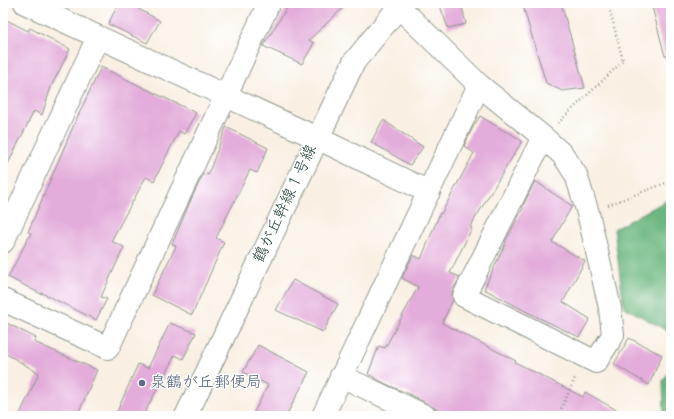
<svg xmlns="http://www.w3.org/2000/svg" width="674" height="419" viewBox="0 0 674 419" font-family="Dekko,'Klee One',sans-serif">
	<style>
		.forest { fill: #6cb77f; stroke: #467a5a }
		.building { fill: #e3acda }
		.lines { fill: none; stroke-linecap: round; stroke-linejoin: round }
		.street-casing { stroke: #8c968c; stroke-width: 24 }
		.secondary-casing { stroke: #8c968c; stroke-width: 24 }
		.path { stroke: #8c968c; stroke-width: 2.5; stroke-dasharray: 1 3; stroke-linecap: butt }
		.street { stroke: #fff; stroke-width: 22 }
		.secondary { stroke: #fff; stroke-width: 22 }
		.service-dot { fill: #5c6f8a; stroke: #fff; stroke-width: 1.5 }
		.labels { text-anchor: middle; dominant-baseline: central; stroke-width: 3; stroke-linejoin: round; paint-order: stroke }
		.street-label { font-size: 16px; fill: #1f3d34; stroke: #fff }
		.service-label { font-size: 16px; fill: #4e5e75; stroke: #fff; text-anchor: start }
	</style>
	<rect width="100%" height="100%" fill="#fff"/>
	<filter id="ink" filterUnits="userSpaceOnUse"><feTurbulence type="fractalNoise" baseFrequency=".025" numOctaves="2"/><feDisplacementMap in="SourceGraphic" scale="8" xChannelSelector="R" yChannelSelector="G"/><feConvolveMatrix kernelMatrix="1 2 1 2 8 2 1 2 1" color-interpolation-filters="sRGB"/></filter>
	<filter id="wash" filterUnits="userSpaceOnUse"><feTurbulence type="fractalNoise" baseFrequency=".012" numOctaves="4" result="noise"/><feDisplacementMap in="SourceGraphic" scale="16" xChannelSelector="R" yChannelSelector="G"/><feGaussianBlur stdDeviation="0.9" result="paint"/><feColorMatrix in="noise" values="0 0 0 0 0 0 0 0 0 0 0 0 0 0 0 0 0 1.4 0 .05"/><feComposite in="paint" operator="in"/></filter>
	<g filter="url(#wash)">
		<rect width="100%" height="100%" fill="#f9f0e3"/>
		<!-- forest -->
		<path class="forest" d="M 671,198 L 671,333 L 624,307 L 614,229 Z
			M 671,367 L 671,416 L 664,416 L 663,381 Z"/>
		<g id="blocks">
			<!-- building -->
			<path class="building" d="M 119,3 L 128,3 L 160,21 L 147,43 L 108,24 Z
				M 290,3 L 348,3 L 309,40 L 314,43 L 302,64 L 263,46 Z
				M 439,3 L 461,3 L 466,24 L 448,28 Z
				M 522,3 L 561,3 L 585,88 L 562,91 L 546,83 Z
				M 651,3 L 671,3 L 671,55 L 665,56 Z
				M 3,18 L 28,31 L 30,28 L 70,49 L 51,87 L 42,115 L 34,111 L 3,174 Z
				M 101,67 L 196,113 L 184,134 L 179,131 L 154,181 L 146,177 L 111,241 L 124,247 L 101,297 L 107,299 L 96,320 L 42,293 L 41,294 L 8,277 L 31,233 L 28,232 L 75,122 Z
				M 480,116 L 506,132 L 507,131 L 522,141 L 470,227 L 472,228 L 450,273 L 460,277 L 453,290 L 452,296 L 453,300 L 442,323 L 516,361 L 515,362 L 583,397 L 585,392 L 627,416 L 449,416 L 404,391 L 404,392 L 386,384 L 368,374 L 379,346 L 385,348 L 418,287 L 402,278 L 413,255 L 421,259 L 440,213 L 441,214 L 474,153 L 464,146 L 473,127 Z
				M 383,120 L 423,147 L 410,165 L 371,142 Z
				M 226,127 L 268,148 L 257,173 L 250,170 L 216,238 L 224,242 L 192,315 L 152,295 L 176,246 L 172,244 L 193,195 L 204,173 L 208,175 Z
				M 535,181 L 572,206 L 552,242 L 585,261 L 563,302 L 590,319 L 579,337 L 531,314 L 484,289 L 506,242 L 505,242 L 523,208 L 522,208 Z
				M 293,280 L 338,304 L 323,332 L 276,310 Z
				M 3,321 L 36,338 L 34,342 L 97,370 L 77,416 L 19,416 L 39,373 L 3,352 Z
				M 170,323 L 196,333 L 183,359 L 175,355 L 143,416 L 115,416 L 138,364 L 148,368 Z
				M 629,338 L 662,355 L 649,385 L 614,364 Z
				M 258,345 L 309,372 L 286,416 L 252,416 L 268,385 L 243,372 Z"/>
		</g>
	</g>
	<g filter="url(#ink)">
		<use href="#blocks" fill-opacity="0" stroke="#8c968c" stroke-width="1"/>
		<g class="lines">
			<!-- street casing -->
			<g class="street-casing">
				<path id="street" d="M 25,3 L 317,138 L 429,192
					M 399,7 L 479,85 L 543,137 L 563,155 L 576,175 L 588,213 L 610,308 L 613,335 L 596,362 L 464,296 L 543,137
					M 3,242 L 98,37
					M 3,300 L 108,348 L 269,3
					M 341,376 L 425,416
					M 323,416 L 479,85"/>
			</g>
			<!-- secondary casing -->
			<g class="secondary-casing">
				<path id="secondary" d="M 186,416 L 354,62 L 402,3"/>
			</g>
			<!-- path -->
			<path class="path" d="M 558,123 L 623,61 L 608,3
				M 608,205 L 671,181
				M 558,416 L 576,376"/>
			<!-- street -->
			<use href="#street" class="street"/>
			<!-- secondary -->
			<use href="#secondary" class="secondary"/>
		</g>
	</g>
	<!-- markers -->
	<circle class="service-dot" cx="142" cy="383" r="4"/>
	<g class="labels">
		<!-- street labels -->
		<g class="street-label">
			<text transform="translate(286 204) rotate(-65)">鶴が丘幹線１号線</text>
		</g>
		<!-- service labels -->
		<g class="service-label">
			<text x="150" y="383">泉鶴が丘郵便局</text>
		</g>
	</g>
	<!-- margin -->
	<rect width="674" height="419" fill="none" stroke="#fff" stroke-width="16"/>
</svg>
